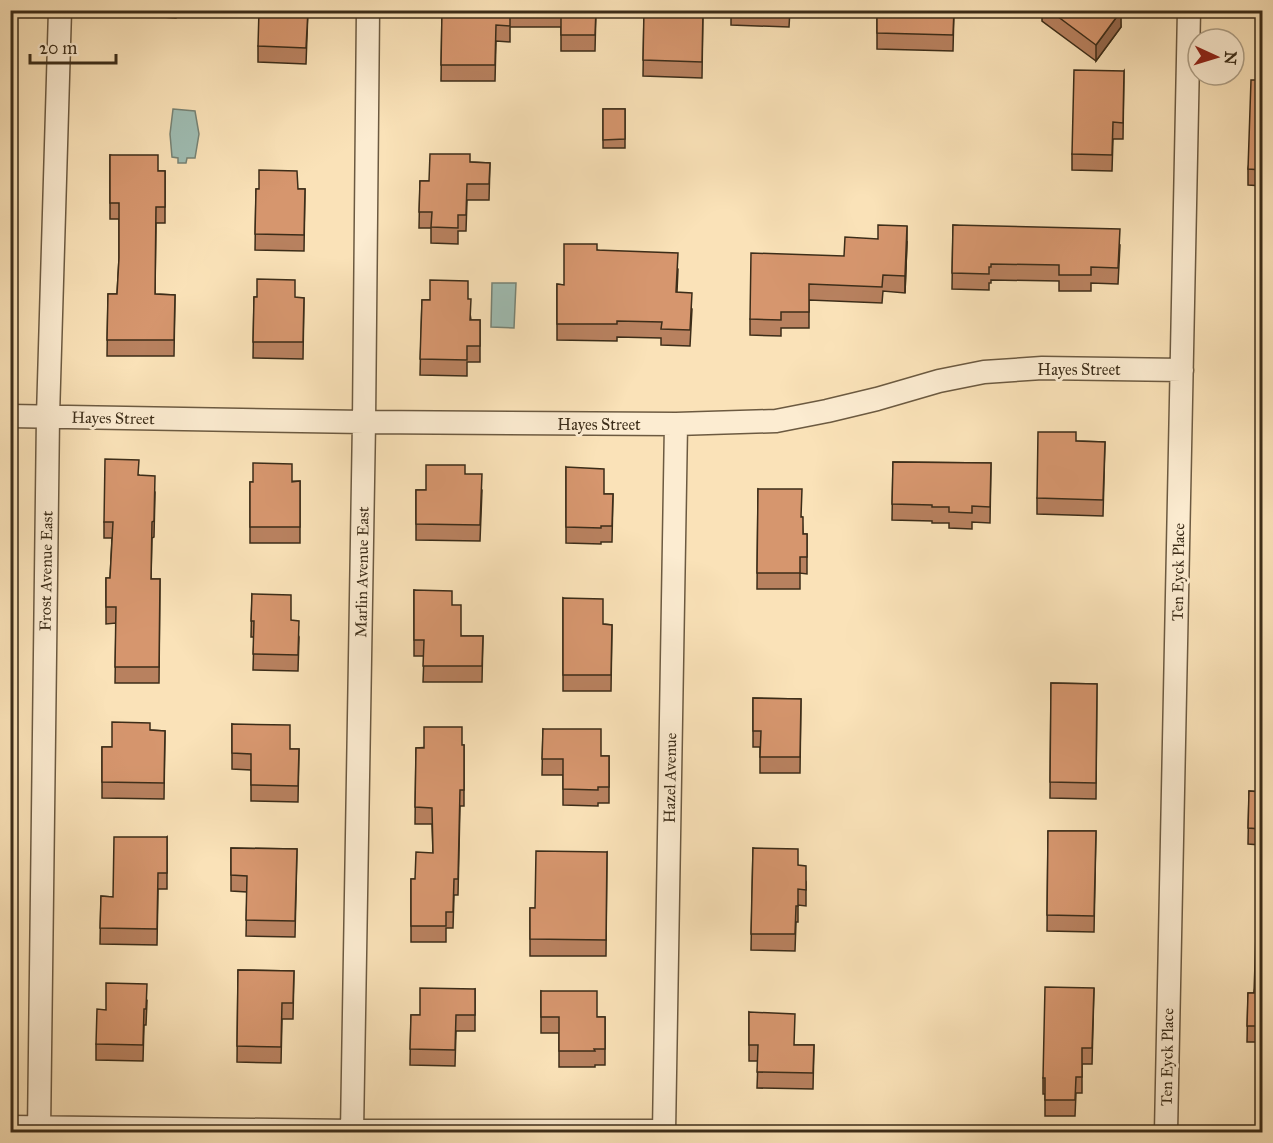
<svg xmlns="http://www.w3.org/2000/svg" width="1273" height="1143" viewBox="0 0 1273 1143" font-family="'IM FELL Great Primer',serif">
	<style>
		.water { fill: #9fbdb3; stroke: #778375; stroke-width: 1.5 }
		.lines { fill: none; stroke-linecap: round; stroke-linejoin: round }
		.street-casing { stroke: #6c5a41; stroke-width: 25 }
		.street { stroke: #fcecd1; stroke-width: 22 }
		.wall { fill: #b8815f; stroke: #3c2d19; stroke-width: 1.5 }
		.shaded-wall { fill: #96694d; stroke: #3c2d19; stroke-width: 1.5 }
		.building { fill: #d6966e; stroke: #3c2d19; stroke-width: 1.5 }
		.labels { text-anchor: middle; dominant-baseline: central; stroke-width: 6; stroke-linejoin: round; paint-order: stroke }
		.street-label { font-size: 16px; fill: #3c2d19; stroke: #fcecd1 }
	</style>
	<rect width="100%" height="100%" fill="#fae2b8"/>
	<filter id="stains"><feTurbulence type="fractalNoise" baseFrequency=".00333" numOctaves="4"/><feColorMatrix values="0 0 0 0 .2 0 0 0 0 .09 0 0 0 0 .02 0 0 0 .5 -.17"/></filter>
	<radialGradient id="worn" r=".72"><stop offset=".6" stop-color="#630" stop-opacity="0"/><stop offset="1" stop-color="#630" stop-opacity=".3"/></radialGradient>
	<!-- water -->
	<path class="water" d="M 173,109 L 195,111 L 199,134 L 195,158 L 187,158 L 186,163 L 178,163 L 178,158 L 172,157 L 170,134 Z
		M 492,283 L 516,283 L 514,328 L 491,327 Z"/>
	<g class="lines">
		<!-- street casing -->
		<g class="street-casing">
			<path id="street" d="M 10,416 L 364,422 L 676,424 L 776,421 L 827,411 L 877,399 L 939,381 L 984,372 L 1042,368 L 1182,370
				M 10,1127 L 352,1131 L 664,1131
				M 39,1132 L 48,416 L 60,10
				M 352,1132 L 364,422 L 368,10
				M 664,1132 L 676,424
				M 1166,1132 L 1189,10"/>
		</g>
		<!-- street -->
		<use href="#street" class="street"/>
	</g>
	<!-- wall -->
	<path class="wall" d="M 117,10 L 177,10 L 176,18 L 134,15 L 134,13 L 117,12 Z
		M 308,10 L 306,64 L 258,62 L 258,46 Z
		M 442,10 L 596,10 L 595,51 L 561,51 L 561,27 L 510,27 L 510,42 L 496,41 L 495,81 L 441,81 Z
		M 644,10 L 703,10 L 702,78 L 643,76 Z
		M 731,10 L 790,10 L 789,27 L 731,25 Z
		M 877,10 L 954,10 L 953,51 L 877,49 Z
		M 1042,10 L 1120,10 L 1121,27 L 1096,61 L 1042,21 Z
		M 1124,71 L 1123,139 L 1113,139 L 1112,171 L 1072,170 L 1072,154 Z
		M 1263,80 L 1263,186 L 1248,185 L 1248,169 Z
		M 603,109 L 625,109 L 625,148 L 603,148 Z
		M 110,155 L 158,171 L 165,171 L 165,223 L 156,223 L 155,294 L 175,295 L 174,356 L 107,356 L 108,294 L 117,294 L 119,258 L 119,219 L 110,219 Z
		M 470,162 L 490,163 L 489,200 L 467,200 L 466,231 L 458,231 L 458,244 L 431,243 L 431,228 L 419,228 L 420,181 L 429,181 Z
		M 256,189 L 305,189 L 304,251 L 255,250 Z
		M 953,225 L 1120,245 L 1118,284 L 1091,283 L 1091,291 L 1059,291 L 1059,281 L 991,280 L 991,283 L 989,283 L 989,290 L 952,289 Z
		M 907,242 L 905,293 L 883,291 L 882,303 L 809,300 L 809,328 L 781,328 L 781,336 L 750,335 L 750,319 L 844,256 Z
		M 597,250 L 678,269 L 677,292 L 692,309 L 690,346 L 661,345 L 661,338 L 617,337 L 617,341 L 557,340 L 557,284 L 564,285 Z
		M 254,297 L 304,298 L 303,359 L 253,358 Z
		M 468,299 L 471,320 L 480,320 L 480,362 L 467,362 L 467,376 L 420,375 L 422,300 Z
		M 1076,441 L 1105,442 L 1103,516 L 1037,514 L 1037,498 Z
		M 893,462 L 991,463 L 990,523 L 972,522 L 972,529 L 949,528 L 949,523 L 932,523 L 932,521 L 892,520 Z
		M 566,467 L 604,494 L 613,494 L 612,542 L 601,542 L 601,544 L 566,543 Z
		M 465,474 L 482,490 L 480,541 L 416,540 L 416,490 L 426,490 Z
		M 139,475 L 155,492 L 154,537 L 152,538 L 151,579 L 160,579 L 159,683 L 115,683 L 116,623 L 106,624 L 106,578 L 110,578 L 112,538 L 104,538 L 104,522 Z
		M 300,481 L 300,543 L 250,543 L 250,482 Z
		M 758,489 L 802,517 L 803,534 L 807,534 L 807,574 L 800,573 L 800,589 L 757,589 Z
		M 414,590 L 452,605 L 461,636 L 483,636 L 482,682 L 423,682 L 424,656 L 414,656 Z
		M 252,594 L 291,620 L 299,637 L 298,671 L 253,670 L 254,637 L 251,637 Z
		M 563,598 L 603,624 L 612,625 L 611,691 L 563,691 Z
		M 1051,683 L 1097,684 L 1096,799 L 1050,798 Z
		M 753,698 L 801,699 L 800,773 L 760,773 L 760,747 L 753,747 Z
		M 232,724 L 290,749 L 299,749 L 298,802 L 251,801 L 251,770 L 232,769 Z
		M 543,729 L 601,756 L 609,756 L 609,803 L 598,803 L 598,806 L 563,805 L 563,775 L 542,775 Z
		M 150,730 L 165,731 L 164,799 L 102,798 L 102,747 L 112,747 Z
		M 464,745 L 464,806 L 460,806 L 458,895 L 454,895 L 453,928 L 446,928 L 446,942 L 411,942 L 411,879 L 415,879 L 433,853 L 432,824 L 415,824 L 416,748 Z
		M 1249,791 L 1263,792 L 1263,899 L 1260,899 L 1260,845 L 1248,844 Z
		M 1048,831 L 1096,831 L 1094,932 L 1047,931 Z
		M 167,837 L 167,889 L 158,889 L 157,945 L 100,944 L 101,896 L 113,897 Z
		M 231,848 L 297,849 L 295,937 L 246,936 L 247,892 L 231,891 Z
		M 753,848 L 798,865 L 806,882 L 806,906 L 798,905 L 798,922 L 796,922 L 795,951 L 751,950 Z
		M 607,852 L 606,956 L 530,956 L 530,908 L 535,908 Z
		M 1263,935 L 1263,1042 L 1247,1042 L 1248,993 L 1254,993 Z
		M 238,970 L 294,971 L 293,1019 L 282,1019 L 281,1063 L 237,1062 Z
		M 1094,988 L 1092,1064 L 1082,1064 L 1082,1093 L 1076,1093 L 1075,1116 L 1045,1116 L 1045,1094 L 1043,1094 L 1043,1078 Z
		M 475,989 L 475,1031 L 456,1031 L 455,1066 L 410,1065 L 411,1015 L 420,1015 Z
		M 541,991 L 597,1017 L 605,1017 L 605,1065 L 595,1065 L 595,1067 L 559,1067 L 559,1033 L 541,1033 Z
		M 147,1001 L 146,1025 L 144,1025 L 143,1061 L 96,1060 L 96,1044 Z
		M 749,1012 L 795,1045 L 814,1045 L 813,1089 L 757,1088 L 758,1061 L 749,1061 Z"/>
	<!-- shaded-wall -->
	<path class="shaded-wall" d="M 1121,11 L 1121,27 L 1096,61 L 1096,45 Z
		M 907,226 L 907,242 L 905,293 L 905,276 Z"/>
	<!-- building -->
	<path class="building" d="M 259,10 L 308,10 L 306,48 L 258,46 Z
		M 442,10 L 510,10 L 510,26 L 496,25 L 495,65 L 441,65 Z
		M 511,10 L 596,10 L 595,35 L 561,35 L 561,11 Z
		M 644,10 L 703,10 L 702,62 L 643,60 Z
		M 877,10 L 954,10 L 953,35 L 877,33 Z
		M 1049,10 L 1120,10 L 1121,11 L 1096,45 Z
		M 1074,70 L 1124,71 L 1123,123 L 1113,122 L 1112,155 L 1072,154 Z
		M 1251,80 L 1263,80 L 1263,170 L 1248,169 Z
		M 603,109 L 625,109 L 625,139 L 603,140 Z
		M 430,154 L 470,154 L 470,162 L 490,163 L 489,184 L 467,184 L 466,215 L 458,215 L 458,228 L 431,227 L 432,212 L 419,212 L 420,181 L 429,181 Z
		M 110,155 L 158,155 L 158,171 L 165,171 L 165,207 L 156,207 L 155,294 L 175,295 L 174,340 L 107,340 L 108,294 L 117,294 L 119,258 L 119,203 L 110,203 Z
		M 259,170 L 297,171 L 298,189 L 305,189 L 304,235 L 255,234 L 256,189 L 259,189 Z
		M 878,225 L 907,226 L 905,276 L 883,275 L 882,287 L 809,284 L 809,312 L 781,312 L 781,320 L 750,319 L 751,253 L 844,256 L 845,237 L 878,239 Z
		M 953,225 L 1120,229 L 1118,268 L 1091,267 L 1091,275 L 1059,275 L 1059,265 L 991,264 L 991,267 L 989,267 L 989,274 L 952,273 Z
		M 564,244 L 597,244 L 597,250 L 678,253 L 676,292 L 692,293 L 690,330 L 661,329 L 662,322 L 617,321 L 617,324 L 557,324 L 557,284 L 564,285 Z
		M 257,279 L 295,280 L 295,297 L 304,298 L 303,342 L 253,342 L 254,297 L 257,297 Z
		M 430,280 L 468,281 L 468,299 L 471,299 L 470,320 L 480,320 L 480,346 L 467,346 L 467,360 L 420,359 L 422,300 L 430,300 Z
		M 1038,432 L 1076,432 L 1076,441 L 1105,442 L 1103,500 L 1037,498 Z
		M 105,459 L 139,460 L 138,475 L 155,476 L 154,521 L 152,522 L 151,579 L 160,579 L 159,667 L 115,667 L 116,607 L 106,607 L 106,578 L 110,578 L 113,522 L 104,522 Z
		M 893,462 L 991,463 L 990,507 L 972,506 L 972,513 L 949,512 L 949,507 L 932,507 L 932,505 L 892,504 Z
		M 253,463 L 292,464 L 292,482 L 300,481 L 300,527 L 250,527 L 250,482 L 253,482 Z
		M 426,465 L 465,465 L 465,474 L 482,474 L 480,525 L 416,524 L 416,490 L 426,490 Z
		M 566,467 L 604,469 L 604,494 L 613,494 L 612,526 L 601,526 L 601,528 L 566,527 Z
		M 758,489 L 802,489 L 801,517 L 803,517 L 803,534 L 807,534 L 807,557 L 800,557 L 800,573 L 757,573 Z
		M 414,590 L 452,591 L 452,605 L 461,605 L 461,636 L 483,636 L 482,666 L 423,666 L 424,640 L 414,640 Z
		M 252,594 L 291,595 L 291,620 L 299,621 L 298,655 L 253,654 L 254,621 L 251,621 Z
		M 563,598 L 603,599 L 603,624 L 612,625 L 611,675 L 563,675 Z
		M 1051,683 L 1097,684 L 1096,783 L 1050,782 Z
		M 753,698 L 801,699 L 800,757 L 760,757 L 761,731 L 753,731 Z
		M 112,722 L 150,723 L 150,730 L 165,731 L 164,783 L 102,782 L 102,747 L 112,747 Z
		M 232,724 L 290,725 L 290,749 L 299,749 L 298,786 L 251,785 L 251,754 L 232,753 Z
		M 424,727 L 462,727 L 462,745 L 464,745 L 464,790 L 460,790 L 458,879 L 454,879 L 453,912 L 446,912 L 446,926 L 411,926 L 411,879 L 415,879 L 416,852 L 433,853 L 432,808 L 415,807 L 416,748 L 424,748 Z
		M 543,729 L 601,729 L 601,756 L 609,756 L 609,787 L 598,787 L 598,790 L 563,789 L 563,759 L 542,759 Z
		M 1249,791 L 1263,792 L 1263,883 L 1260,883 L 1261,829 L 1248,828 Z
		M 1048,831 L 1096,831 L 1094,916 L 1047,915 Z
		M 114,837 L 167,837 L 167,873 L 158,873 L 157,929 L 100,928 L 101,896 L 113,897 Z
		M 231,848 L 297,849 L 295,921 L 246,920 L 247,876 L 231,875 Z
		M 753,848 L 798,849 L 798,865 L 806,866 L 806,890 L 798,889 L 798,906 L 796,906 L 795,934 L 751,934 Z
		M 536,851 L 607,852 L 606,940 L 530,939 L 530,908 L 535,908 Z
		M 1256,934 L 1263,935 L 1263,1026 L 1247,1026 L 1248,993 L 1254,993 Z
		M 238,970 L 294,971 L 293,1003 L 282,1003 L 281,1047 L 237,1046 Z
		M 106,983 L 147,984 L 146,1009 L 144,1009 L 143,1045 L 96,1044 L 97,1009 L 106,1010 Z
		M 1045,987 L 1094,988 L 1092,1048 L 1082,1048 L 1082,1077 L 1076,1077 L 1075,1100 L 1045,1100 L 1045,1078 L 1043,1078 Z
		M 420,988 L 475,989 L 475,1015 L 456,1015 L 455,1050 L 410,1049 L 411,1015 L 420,1015 Z
		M 541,991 L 597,991 L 597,1017 L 605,1017 L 605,1049 L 594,1049 L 595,1051 L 559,1051 L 559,1017 L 541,1017 Z
		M 749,1012 L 795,1014 L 794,1045 L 814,1045 L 813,1073 L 757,1072 L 758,1045 L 749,1045 Z"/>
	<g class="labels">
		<!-- street labels -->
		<g class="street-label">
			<text x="1079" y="369">Hayes Street</text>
			<text transform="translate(113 418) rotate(1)">Hayes Street</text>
			<text x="599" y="424">Hayes Street</text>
			<text transform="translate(46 571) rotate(-89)">Frost Avenue East</text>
			<text transform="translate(362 572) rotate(-89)">Marlin Avenue East</text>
			<text transform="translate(1178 572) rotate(-89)">Ten Eyck Place</text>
			<text transform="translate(670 778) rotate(-89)">Hazel Avenue</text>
			<text transform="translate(1167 1057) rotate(-89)">Ten Eyck Place</text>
		</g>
	</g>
	<!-- margin -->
	<rect width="1273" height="1143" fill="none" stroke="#fae2b8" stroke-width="36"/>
	<rect x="12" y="12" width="1249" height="1119" fill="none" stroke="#3c2d19" stroke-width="3"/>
	<rect x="18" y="18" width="1237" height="1107" fill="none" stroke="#3c2d19" stroke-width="1.5"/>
	<!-- north arrow -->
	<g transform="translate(1216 57) rotate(94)"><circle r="28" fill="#fcecd1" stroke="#afa087" stroke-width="1.5"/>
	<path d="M0-4.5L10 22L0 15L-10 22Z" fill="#8f2418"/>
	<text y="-9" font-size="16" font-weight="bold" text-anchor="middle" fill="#3c2d19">N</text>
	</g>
	<!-- scale -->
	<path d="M30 54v9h86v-9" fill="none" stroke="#3c2d19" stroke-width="3"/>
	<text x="39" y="54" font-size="18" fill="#3c2d19" stroke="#fcecd1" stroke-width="4.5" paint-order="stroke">20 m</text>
	<rect width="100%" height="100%" filter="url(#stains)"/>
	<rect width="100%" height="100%" fill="url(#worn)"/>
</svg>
